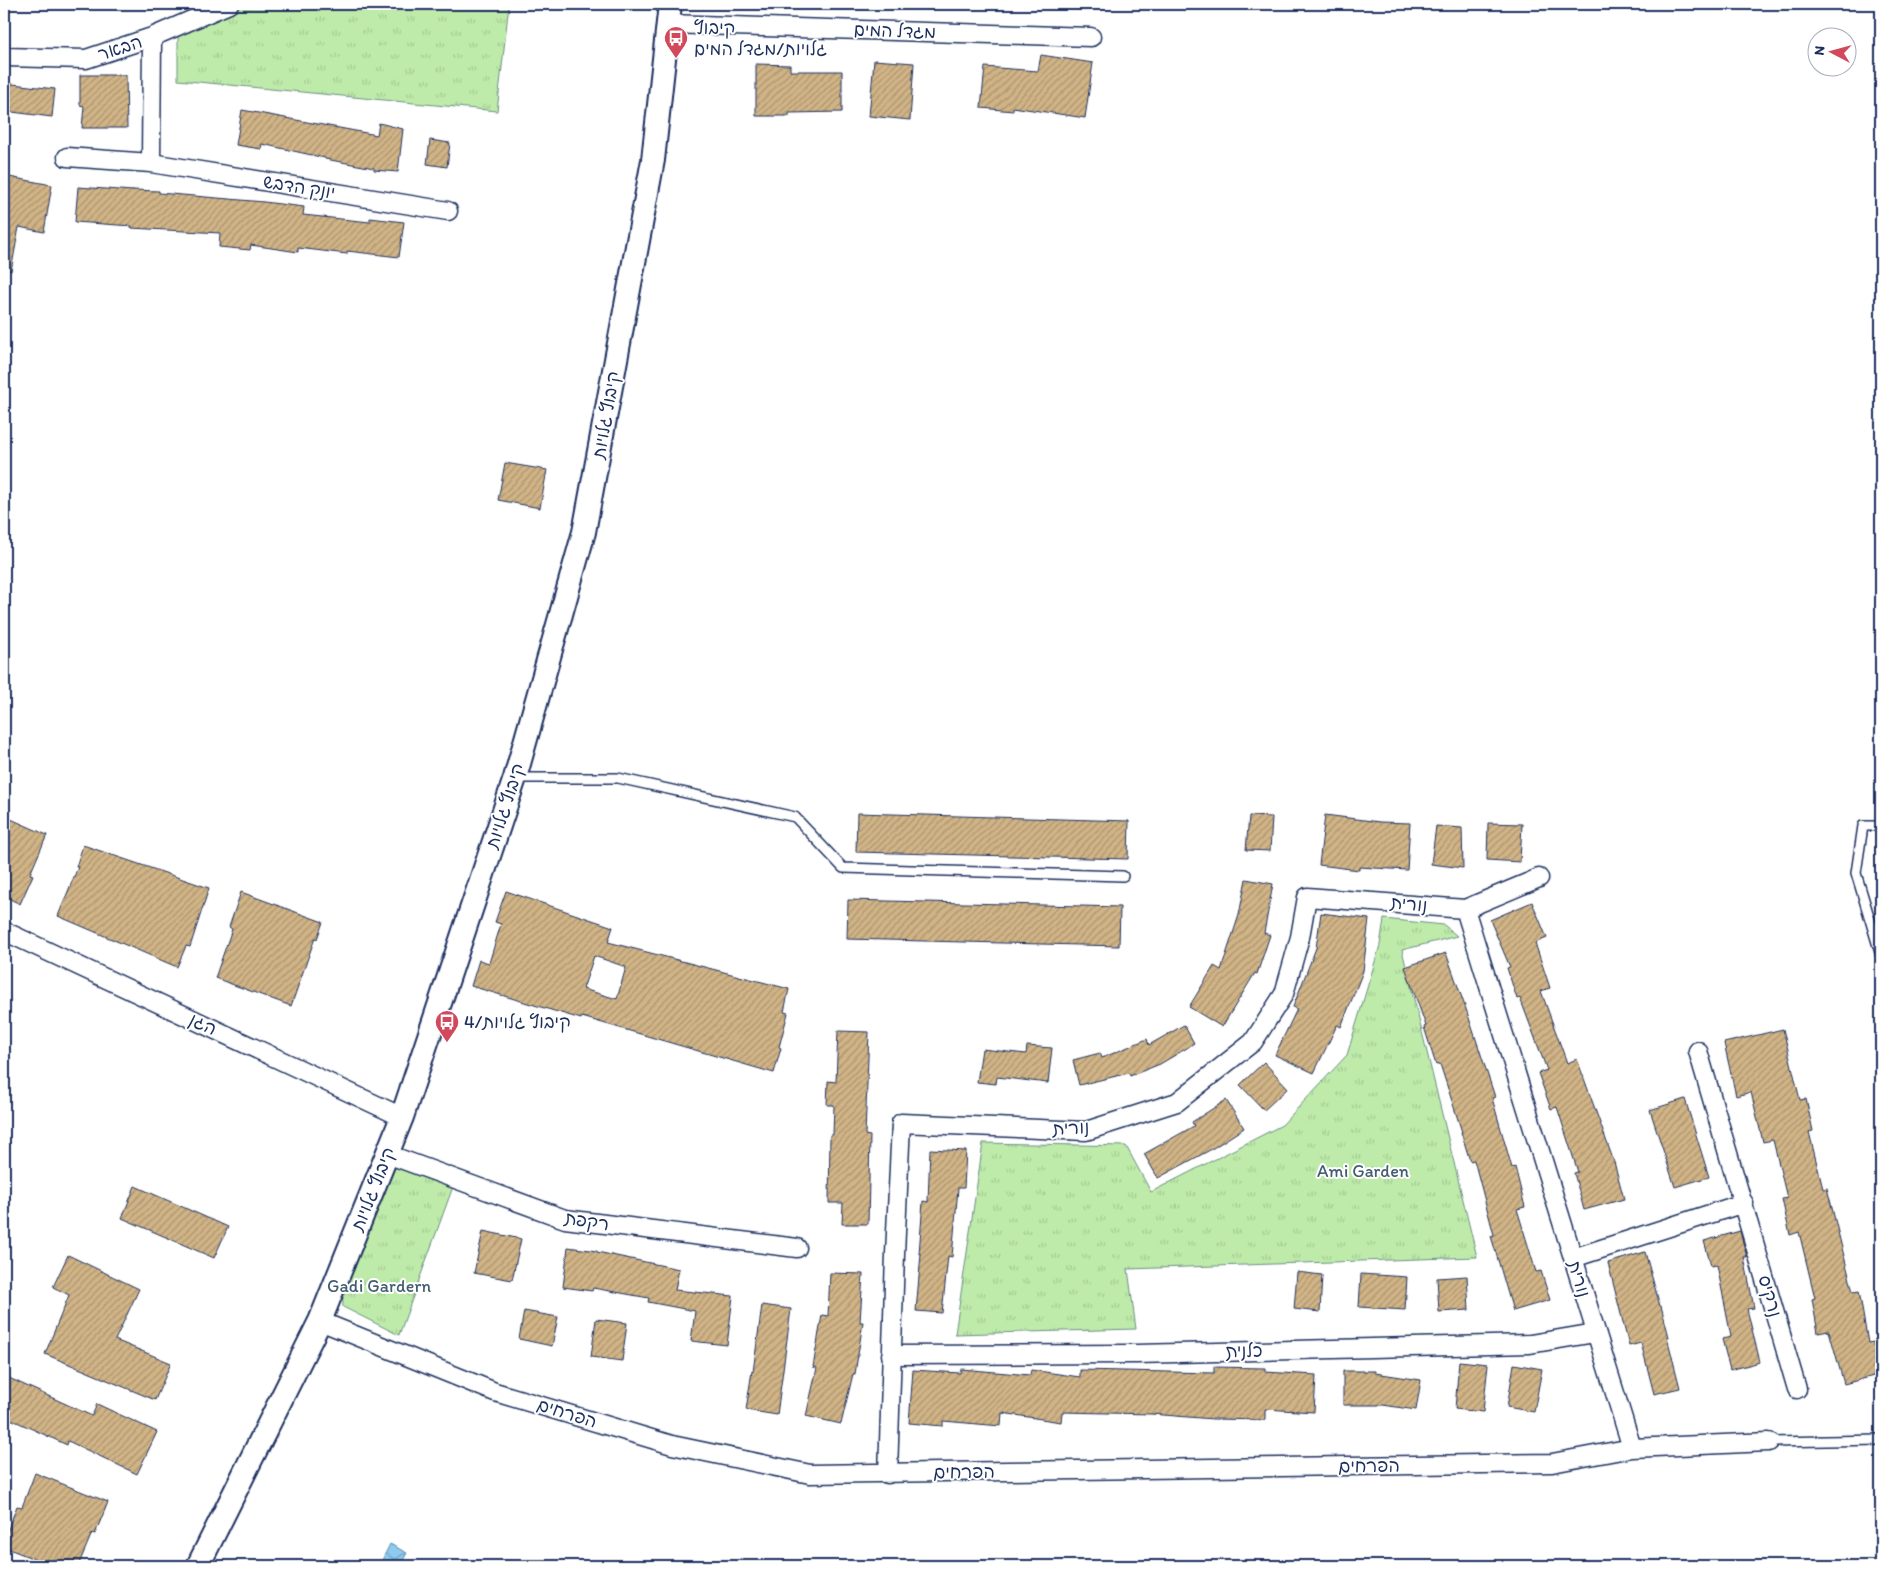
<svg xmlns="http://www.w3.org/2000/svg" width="1885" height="1570" viewBox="0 0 1885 1570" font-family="Itim,'Playpen Sans Hebrew',sans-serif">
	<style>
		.park { fill: url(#park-tufts); stroke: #6c8d84 }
		.water { fill: url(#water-waves); stroke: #608bb4 }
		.building { fill: url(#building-hatch); stroke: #1b2f5e; fill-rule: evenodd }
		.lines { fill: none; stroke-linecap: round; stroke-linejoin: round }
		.service-casing { stroke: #1b2f5e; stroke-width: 12 }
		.minor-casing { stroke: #1b2f5e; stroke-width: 21 }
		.tertiary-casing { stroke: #1b2f5e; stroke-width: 26 }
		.service { stroke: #fff; stroke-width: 9 }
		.minor { stroke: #fff; stroke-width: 18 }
		.tertiary { stroke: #fff; stroke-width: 22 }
		.labels { text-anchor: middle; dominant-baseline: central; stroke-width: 4; stroke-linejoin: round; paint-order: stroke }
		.poi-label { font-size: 18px; fill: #1b2f5e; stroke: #fff; text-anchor: start }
		.street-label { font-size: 18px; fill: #1b2f5e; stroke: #fff }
		.park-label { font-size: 18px; fill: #445e71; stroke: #fff }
	</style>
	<defs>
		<pattern id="park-tufts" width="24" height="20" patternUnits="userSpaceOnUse" patternTransform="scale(1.25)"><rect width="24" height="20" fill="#beeba9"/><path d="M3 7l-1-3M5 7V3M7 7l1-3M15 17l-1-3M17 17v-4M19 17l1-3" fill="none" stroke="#a3ca94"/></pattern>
		<pattern id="water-waves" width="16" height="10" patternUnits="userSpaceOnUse" patternTransform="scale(1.25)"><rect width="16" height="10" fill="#8ec9ee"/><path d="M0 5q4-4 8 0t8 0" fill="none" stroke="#73a4c4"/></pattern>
		<pattern id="building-hatch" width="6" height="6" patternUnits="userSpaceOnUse" patternTransform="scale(1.25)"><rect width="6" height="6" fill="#d1b486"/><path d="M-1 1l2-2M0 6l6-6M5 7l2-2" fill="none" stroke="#a99371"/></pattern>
	</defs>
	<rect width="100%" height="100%" fill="#fff"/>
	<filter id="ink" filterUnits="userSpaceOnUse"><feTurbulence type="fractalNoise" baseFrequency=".02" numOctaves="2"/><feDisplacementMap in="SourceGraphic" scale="10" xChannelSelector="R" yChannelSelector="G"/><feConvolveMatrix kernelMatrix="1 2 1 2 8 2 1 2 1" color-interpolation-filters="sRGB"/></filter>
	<g filter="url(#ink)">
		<!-- park -->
		<path class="park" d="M 245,4 L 509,4 L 497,111 L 178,80 L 178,30 Z
			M 1384,919 L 1444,925 L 1457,936 L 1402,950 L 1477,1257 L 1128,1269 L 1136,1329 L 955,1334 L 983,1143 L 1126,1146 L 1151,1192 L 1282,1125 L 1347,1055 L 1380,945 Z
			M 393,1167 L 454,1184 L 399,1335 L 343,1307 L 342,1283 Z"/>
		<!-- water -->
		<path class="water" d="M 390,1544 L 407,1553 L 400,1566 L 379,1566 Z"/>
		<!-- building -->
		<path class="building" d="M 1041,55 L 1093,63 L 1085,118 L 1013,107 L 1013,111 L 981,108 L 985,67 L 1038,71 Z
			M 874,60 L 914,63 L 910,120 L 869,116 Z
			M 756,64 L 790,65 L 790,71 L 842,71 L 842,112 L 789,113 L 789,116 L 756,116 Z
			M 80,75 L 126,75 L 127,128 L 82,128 L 84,106 L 80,105 Z
			M 4,83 L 55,89 L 52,117 L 4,111 Z
			M 242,110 L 377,135 L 379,123 L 403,129 L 398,172 L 374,170 L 374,168 L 325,159 L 325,158 L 262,144 L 261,149 L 236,145 Z
			M 430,140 L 450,143 L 447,167 L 427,164 Z
			M 4,176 L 52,185 L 44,232 L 19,227 L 11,271 L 4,270 Z
			M 78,187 L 133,191 L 133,190 L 159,191 L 159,193 L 264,202 L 304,207 L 303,215 L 370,222 L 370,218 L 404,222 L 399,257 L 347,251 L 347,254 L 298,248 L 298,252 L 251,245 L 250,250 L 219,247 L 220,233 L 131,228 L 132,226 L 75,222 Z
			M 505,463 L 547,470 L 540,508 L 498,500 Z
			M 857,813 L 1129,821 L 1128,859 L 856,852 Z
			M 1325,815 L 1380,822 L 1410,823 L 1407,870 L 1359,867 L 1359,870 L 1319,865 Z
			M 4,816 L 47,835 L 30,874 L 33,875 L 20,904 L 4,896 Z
			M 1249,816 L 1272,817 L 1270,851 L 1246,850 Z
			M 1488,823 L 1522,824 L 1520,862 L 1487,860 Z
			M 1436,826 L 1462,828 L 1463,868 L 1431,864 Z
			M 83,845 L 209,888 L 190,947 L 186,946 L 177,967 L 58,916 L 78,867 L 76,867 Z
			M 1246,879 L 1273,884 L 1264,933 L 1270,935 L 1257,974 L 1255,973 L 1222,1027 L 1189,1007 L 1214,966 L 1221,970 L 1239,915 Z
			M 506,891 L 613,927 L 608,942 L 789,989 L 784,1012 L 788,1013 L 779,1047 L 781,1048 L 774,1073 L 582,1017 L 581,1019 L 471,986 L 479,960 L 489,963 L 501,924 L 495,922 ZM 594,956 L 626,967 L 617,999 L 583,989 Z
			M 241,892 L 323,922 L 317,939 L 315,938 L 291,1006 L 215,978 L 232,929 L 229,927 Z
			M 848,900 L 1120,907 L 1119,946 L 847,939 Z
			M 1532,902 L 1547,938 L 1535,943 L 1550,988 L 1541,991 L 1567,1063 L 1577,1059 L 1614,1162 L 1624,1199 L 1584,1210 L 1574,1173 L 1578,1172 L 1557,1107 L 1551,1109 L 1538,1073 L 1547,1070 L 1520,998 L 1517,999 L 1507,968 L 1510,967 L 1490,920 Z
			M 1321,913 L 1369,919 L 1363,971 L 1341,1027 L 1337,1025 L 1314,1073 L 1275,1055 L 1297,1009 L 1293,1007 L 1316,948 Z
			M 1446,953 L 1467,1012 L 1495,1097 L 1492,1098 L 1512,1168 L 1515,1167 L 1525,1207 L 1517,1209 L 1536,1272 L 1541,1271 L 1550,1300 L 1513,1311 L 1491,1236 L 1494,1235 L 1474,1160 L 1470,1161 L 1461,1132 L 1462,1132 L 1440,1064 L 1436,1065 L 1424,1027 L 1426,1026 L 1405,967 Z
			M 1184,1025 L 1194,1043 L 1187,1048 L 1160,1064 L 1130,1076 L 1129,1073 L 1079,1085 L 1073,1060 L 1100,1053 L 1102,1058 L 1147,1039 L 1149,1045 Z
			M 1783,1029 L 1800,1100 L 1806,1099 L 1813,1131 L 1809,1132 L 1823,1189 L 1827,1188 L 1853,1292 L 1859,1291 L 1868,1343 L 1873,1342 L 1881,1372 L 1881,1374 L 1844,1384 L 1829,1331 L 1818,1333 L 1812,1299 L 1815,1298 L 1799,1232 L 1790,1235 L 1782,1199 L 1787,1198 L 1773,1140 L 1763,1142 L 1751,1092 L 1736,1096 L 1724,1043 Z
			M 838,1031 L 869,1032 L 865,1135 L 870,1136 L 868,1224 L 842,1224 L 843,1203 L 829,1203 L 830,1135 L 833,1135 L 834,1105 L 827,1105 L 828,1081 L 836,1082 Z
			M 1027,1046 L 1052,1048 L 1048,1083 L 997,1077 L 996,1084 L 977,1082 L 982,1049 L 1026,1054 Z
			M 1264,1062 L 1288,1088 L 1264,1110 L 1240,1085 Z
			M 1685,1099 L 1709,1177 L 1675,1187 L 1650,1110 Z
			M 1226,1100 L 1244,1128 L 1210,1150 L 1158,1178 L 1144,1154 L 1194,1126 L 1192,1122 Z
			M 930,1149 L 966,1151 L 964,1188 L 958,1188 L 952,1257 L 948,1256 L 942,1313 L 916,1311 L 921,1254 L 919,1254 L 923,1201 L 928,1202 Z
			M 135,1186 L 228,1227 L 214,1258 L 122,1218 Z
			M 483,1231 L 521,1239 L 512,1280 L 474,1273 Z
			M 1740,1231 L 1747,1257 L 1744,1257 L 1754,1308 L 1747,1309 L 1760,1362 L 1730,1370 L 1722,1339 L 1731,1337 L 1717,1265 L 1711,1266 L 1704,1241 Z
			M 568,1247 L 597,1251 L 597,1252 L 679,1269 L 675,1290 L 733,1296 L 727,1345 L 691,1341 L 695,1311 L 648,1302 L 649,1298 L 593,1288 L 592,1291 L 563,1287 Z
			M 1645,1252 L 1660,1306 L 1661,1306 L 1669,1337 L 1667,1337 L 1680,1388 L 1654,1394 L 1641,1343 L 1629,1346 L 1608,1263 Z
			M 68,1255 L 139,1289 L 115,1340 L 171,1363 L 155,1400 L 45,1354 L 69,1295 L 53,1287 Z
			M 1297,1272 L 1322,1275 L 1320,1312 L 1294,1309 Z
			M 830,1273 L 863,1274 L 860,1322 L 863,1322 L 855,1374 L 853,1374 L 841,1424 L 806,1416 L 817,1368 L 813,1367 L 822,1315 L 828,1316 Z
			M 1361,1274 L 1407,1277 L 1405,1310 L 1359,1307 Z
			M 1467,1276 L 1469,1310 L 1439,1312 L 1437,1278 Z
			M 762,1305 L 791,1309 L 777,1415 L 746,1410 L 752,1371 L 753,1372 Z
			M 524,1311 L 558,1317 L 552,1346 L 519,1339 Z
			M 596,1319 L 627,1323 L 622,1361 L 591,1357 Z
			M 1459,1361 L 1488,1364 L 1483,1412 L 1455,1409 Z
			M 1514,1364 L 1542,1369 L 1534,1412 L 1507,1407 Z
			M 1214,1367 L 1265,1368 L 1265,1372 L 1316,1375 L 1314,1412 L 1265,1409 L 1265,1420 L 1213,1419 L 1151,1414 L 1062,1412 L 1061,1422 L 1002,1413 L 1001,1426 L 943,1421 L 943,1426 L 909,1423 L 913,1370 L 960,1373 L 961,1369 L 1030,1375 L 1031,1370 L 1080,1377 L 1080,1370 L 1214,1373 Z
			M 1343,1371 L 1375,1371 L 1375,1373 L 1421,1380 L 1416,1410 L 1383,1405 L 1343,1405 Z
			M 9,1378 L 92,1416 L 97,1404 L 157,1432 L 137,1474 L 68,1441 L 67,1445 L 4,1416 L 4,1389 Z
			M 35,1473 L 108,1502 L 95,1534 L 92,1533 L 78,1566 L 52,1566 L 4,1547 L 4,1540 L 17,1506 L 22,1507 Z"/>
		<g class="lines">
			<!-- service casing -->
			<g class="service-casing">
				<path id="service" d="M 515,778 L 618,778 L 795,817 L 843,868 L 1123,876
					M 1881,826 L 1863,826 L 1856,873 L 1881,956
					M 1769,1442 L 1881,1440"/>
			</g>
			<!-- minor casing -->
			<g class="minor-casing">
				<path id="minor" d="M 668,24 L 1091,37
					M 4,57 L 86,59 L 152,37 L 229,4
					M 67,157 L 151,163 L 448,211
					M 151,163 L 152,37
					M 1465,909 L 1539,878
					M 4,931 L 402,1117
					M 1698,1051 L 1797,1389
					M 387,1154 L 565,1219 L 797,1248
					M 1573,1258 L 1744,1203
					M 320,1321 L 495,1392 L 672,1445 L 810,1474 L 1552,1463 L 1632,1448 L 1769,1442
					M 891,1355 L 1137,1354 L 1530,1344 L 1595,1333
					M 888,1474 L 895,1254 L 901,1123 L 1086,1131 L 1177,1102 L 1253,1042 L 1284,994 L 1300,937 L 1307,897 L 1465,909 L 1632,1448"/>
			</g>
			<!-- tertiary casing -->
			<g class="tertiary-casing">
				<path id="tertiary" d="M 198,1566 L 320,1321 L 402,1117 L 515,778 L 584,532 L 653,160 L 670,4"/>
			</g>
			<!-- service -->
			<use href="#service" class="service"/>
			<!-- minor -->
			<use href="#minor" class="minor"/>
			<!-- tertiary -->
			<use href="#tertiary" class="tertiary"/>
		</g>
	</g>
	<!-- icons -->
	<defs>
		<g id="bus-pin" transform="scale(1.25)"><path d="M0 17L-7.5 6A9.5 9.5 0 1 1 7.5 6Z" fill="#d1495b" stroke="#fff"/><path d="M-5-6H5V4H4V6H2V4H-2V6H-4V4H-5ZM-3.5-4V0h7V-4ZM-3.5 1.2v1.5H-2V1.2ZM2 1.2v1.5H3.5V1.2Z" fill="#fff"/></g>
	</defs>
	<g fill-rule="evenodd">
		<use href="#bus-pin" x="676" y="38"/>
		<use href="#bus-pin" x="447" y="1022"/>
	</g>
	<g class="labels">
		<!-- poi labels -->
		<g class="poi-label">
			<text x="694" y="28">קיבוץ<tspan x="694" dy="21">גלויות/מגדל המים</tspan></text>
			<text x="464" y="1022">קיבוץ גלויות/4</text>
		</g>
		<!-- street labels -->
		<g class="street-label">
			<text transform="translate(895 31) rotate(2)">מגדל המים</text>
			<text transform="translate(120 48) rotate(-18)">הבאר</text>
			<text transform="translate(299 187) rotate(9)">יונק הדבש</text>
			<text transform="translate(606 415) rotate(-80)">קיבוץ גלויות</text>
			<text transform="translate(505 806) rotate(-72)">קיבוץ גלויות</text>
			<text transform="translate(1409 904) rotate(5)">נורית</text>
			<text transform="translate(203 1024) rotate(25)">הגן</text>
			<text transform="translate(1071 1128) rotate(-3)">נורית</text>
			<text transform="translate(373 1189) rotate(-68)">קיבוץ גלויות</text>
			<text transform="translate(587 1221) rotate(9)">רקפת</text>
			<text transform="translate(1579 1279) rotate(73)">נורית</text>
			<text transform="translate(1770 1296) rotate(74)">נרקיס</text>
			<text transform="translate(1244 1351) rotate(-1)">כלנית</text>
			<text transform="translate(567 1413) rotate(17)">הפרחים</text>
			<text transform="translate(1369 1466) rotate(-1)">הפרחים</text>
			<text transform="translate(964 1472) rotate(-1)">הפרחים</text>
		</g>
		<!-- park labels -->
		<g class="park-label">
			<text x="1363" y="1171">Ami Garden</text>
			<text x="379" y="1286">Gadi Gardern</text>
		</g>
	</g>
	<!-- margin -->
	<rect width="1885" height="1570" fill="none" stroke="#fff" stroke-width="20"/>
	<rect x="10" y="10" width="1865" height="1550" fill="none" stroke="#1b2f5e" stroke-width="2" filter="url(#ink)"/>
	<!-- north arrow -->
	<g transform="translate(1832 52) rotate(276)"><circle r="24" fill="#ffffff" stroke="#a4acbf"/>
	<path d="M0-4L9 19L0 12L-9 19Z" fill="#d1495b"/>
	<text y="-8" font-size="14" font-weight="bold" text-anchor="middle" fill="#1b2f5e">N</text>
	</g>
</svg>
